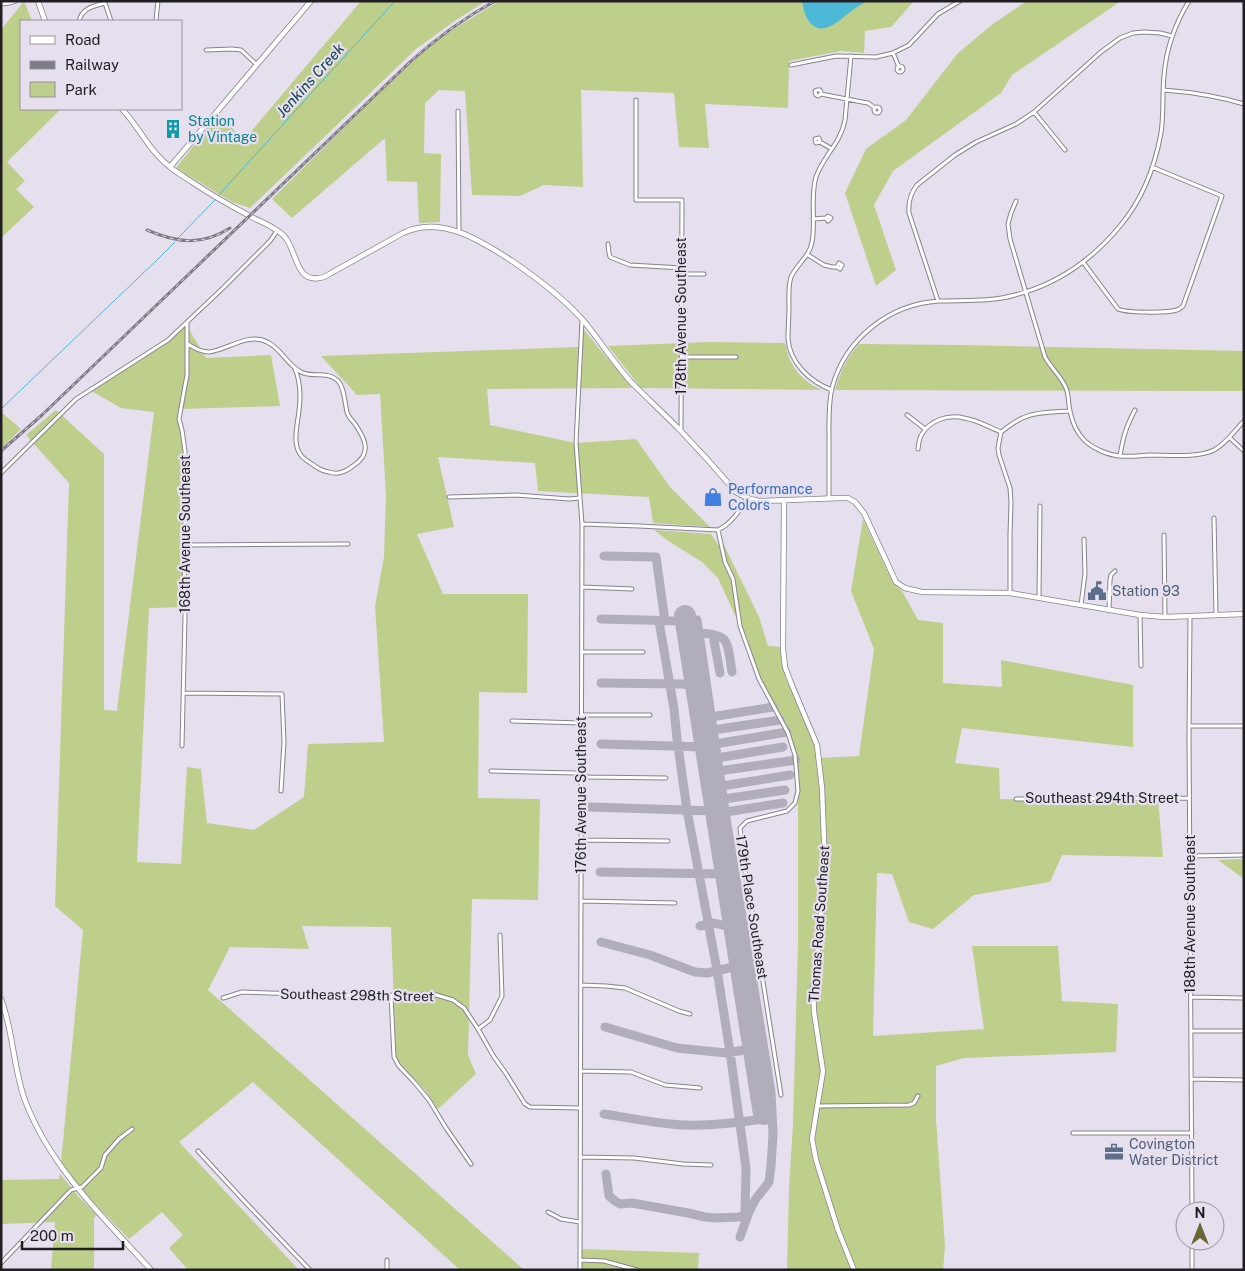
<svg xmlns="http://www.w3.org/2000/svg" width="1245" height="1271" viewBox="0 0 1245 1271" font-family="'Public Sans',sans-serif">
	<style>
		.green { fill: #bece8b }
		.water { fill: #4eb8d7 }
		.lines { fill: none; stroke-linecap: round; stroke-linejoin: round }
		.stream { stroke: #4eb8d7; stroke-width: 1 }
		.taxiway { stroke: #b2adba; stroke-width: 9 }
		.runway { stroke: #b2adba; stroke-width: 22 }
		.street-casing { stroke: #88828f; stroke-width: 5 }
		.secondary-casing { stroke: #88828f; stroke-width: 6 }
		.street { stroke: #fff; stroke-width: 3 }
		.secondary { stroke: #fff; stroke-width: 4.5 }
		.rail-casing { stroke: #7f7b85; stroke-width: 3 }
		.rail { stroke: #e6dfee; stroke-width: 1; stroke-dasharray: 4; stroke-linecap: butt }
		.labels { text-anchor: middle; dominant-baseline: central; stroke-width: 4.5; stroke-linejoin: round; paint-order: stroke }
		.culture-label { font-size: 14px; fill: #0d838f; stroke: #e6dfee; text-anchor: start }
		.street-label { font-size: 14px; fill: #201e23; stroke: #e6dfee }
		.shop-label { font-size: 14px; fill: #366cbe; stroke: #e6dfee; text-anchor: start }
		.service-label { font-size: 14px; fill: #4e5e75; stroke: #e6dfee; text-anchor: start }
		.water-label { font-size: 15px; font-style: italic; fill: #134250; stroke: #e6dfee }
	</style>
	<rect width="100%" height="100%" fill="#e6dfee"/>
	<!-- green -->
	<path class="green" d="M 24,1 L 32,21 L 21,21 L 21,109 L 61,109 L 7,162 L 25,181 L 16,189 L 34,207 L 1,238 L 1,30 Z
		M 361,1 L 486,1 L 456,20 L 416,49 L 250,208 L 232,202 L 176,168 L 218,115 L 244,140 Z
		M 499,1 L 914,1 L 891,27 L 865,31 L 864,53 L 841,51 L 789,61 L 788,108 L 705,104 L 709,148 L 679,147 L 674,93 L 581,90 L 583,187 L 544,185 L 520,196 L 472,195 L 465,91 L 439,90 L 425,103 L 424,153 L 441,154 L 440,222 L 419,223 L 417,182 L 387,181 L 385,138 L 292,218 L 272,199 L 390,82 L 425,50 L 451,31 Z
		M 1027,1 L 1121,1 L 1012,75 L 1001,93 L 893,171 L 874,205 L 896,270 L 876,286 L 845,193 L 866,149 L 906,120 L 958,53 L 993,24 Z
		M 579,324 L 632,388 L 487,389 L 490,425 L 576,443 L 636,439 L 670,487 L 710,527 L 653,523 L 649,497 L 538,491 L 535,463 L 438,457 L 454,527 L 417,534 L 443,594 L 528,594 L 527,693 L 479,692 L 478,798 L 540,799 L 538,900 L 472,899 L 468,1055 L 476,1074 L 438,1109 L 425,1090 L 398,1061 L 396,1056 L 391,927 L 302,926 L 309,949 L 230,947 L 208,990 L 524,1270 L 460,1270 L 253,1082 L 179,1142 L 299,1270 L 188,1270 L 169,1248 L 183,1235 L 162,1212 L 129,1239 L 92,1201 L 61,1163 L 83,930 L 55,906 L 69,483 L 26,435 L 56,410 L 104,454 L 104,710 L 117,711 L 154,412 L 121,408 L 90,390 L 187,326 L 206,358 L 271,355 L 280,406 L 180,409 L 179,419 L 186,460 L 185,607 L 149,608 L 137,862 L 181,864 L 187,767 L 201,769 L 207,823 L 254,830 L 304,797 L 308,744 L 384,742 L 375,606 L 384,557 L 386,495 L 380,394 L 357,395 L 321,356 L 579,347 Z
		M 710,342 L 785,343 C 790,367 800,380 822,390 L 641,388 L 608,346 Z
		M 859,344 L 960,345 L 1244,351 L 1244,391 L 835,390 C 840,372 847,358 859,344 Z
		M 1,412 L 21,429 L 1,449 Z
		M 863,519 L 893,583 L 902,591 L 918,620 L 943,623 L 943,683 L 1002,687 L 1001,660 L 1133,685 L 1133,747 L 962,728 L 955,763 L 999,768 L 1000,799 L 1158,799 L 1163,857 L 1062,855 L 1050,882 L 974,895 L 933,929 L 909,922 L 892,874 L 877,873 L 873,1036 L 984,1029 L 972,946 L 1058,946 L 1062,1001 L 1118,1004 L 1116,1052 L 964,1058 L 936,1066 L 936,1119 L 945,1247 L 943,1270 L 787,1270 L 789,1188 L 793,1123 L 798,946 L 798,791 L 795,755 L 787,732 L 759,679 L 740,626 L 718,578 L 702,562 L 670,542 L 654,530 L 711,534 L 719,546 L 724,545 L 759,617 L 768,646 L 781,647 L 782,660 L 786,679 L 815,744 L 819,758 L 859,756 L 874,649 L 851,591 Z
		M 1244,859 L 1244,879 L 1218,860 Z
		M 60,1174 L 78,1196 L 97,1215 L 94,1218 L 94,1270 L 51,1270 L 55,1222 L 1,1224 L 1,1180 L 59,1179 Z
		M 580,1249 L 699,1253 L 698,1270 L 580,1270 Z"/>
	<!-- water -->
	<path class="water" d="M 802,1 L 866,1 C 863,4 860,5 856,8 C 847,13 830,32 818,28 C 806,24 804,11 802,1 Z"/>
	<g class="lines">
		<!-- stream -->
		<path class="stream" d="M 217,197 L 395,1
			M 178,238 L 215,200
			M 1,409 L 159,258 L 175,242"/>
		<!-- taxiway -->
		<path class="taxiway" d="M 604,556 L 656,557 L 665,621
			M 601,619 L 685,621 L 697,620 L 727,824 L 771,1092 L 760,1094
			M 659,621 L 674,709 L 677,739 L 687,810 L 717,970 L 730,1052 L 746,1168 L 745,1214
			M 698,632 C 706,634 716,634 722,638 C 730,642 730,664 732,672
			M 713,635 L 720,673
			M 601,683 L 683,684 L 696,688
			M 699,709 L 709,707
			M 711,717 L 773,707
			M 713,730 L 780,720
			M 601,744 L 705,747
			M 715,744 L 787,732
			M 717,758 L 783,747
			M 719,771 L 796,760
			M 722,786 L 790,775
			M 724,799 L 785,790
			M 590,807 L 715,811
			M 726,812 L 783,803
			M 720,840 L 727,824
			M 600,872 L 725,874
			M 700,926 L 714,923 L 734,928
			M 601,942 L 650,955 L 695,972 L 707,973 L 750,963
			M 605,1027 L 677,1048 L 726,1053 L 763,1047
			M 604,1114 C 631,1118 657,1124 684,1125 C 714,1126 742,1122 772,1118
			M 606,1174 L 609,1196 L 615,1201 L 620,1204 L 632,1203 L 688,1213 L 705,1217 L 716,1218 L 739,1217 L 749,1212 L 755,1200 L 769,1182 L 771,1166 L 773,1134 L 771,1092
			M 740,1237 L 749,1212"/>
		<!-- runway -->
		<path class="runway" d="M 685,616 L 764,1114"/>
		<!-- street casing -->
		<g class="street-casing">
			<path id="street" d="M 105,3 L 111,21
				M 1,4 L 10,3 L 16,1
				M 156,20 L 158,1
				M 79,21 C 82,8 94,6 105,3
				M 206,50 L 232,49 L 241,50 L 257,65
				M 893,53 L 899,67
				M 791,65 L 836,56 L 876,57 L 893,53 L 909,45 L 938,14 L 960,1
				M897 69a3 3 0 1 1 6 0a3 3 0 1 1-6 0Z
				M 1163,90 C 1191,92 1217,96 1244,104
				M 821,94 L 821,92 L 820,90 L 817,90 L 815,91 L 816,95 L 818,96 L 821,94 L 862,102 L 868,103 L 875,108
				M 636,100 L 636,200 L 682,200 L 681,431
				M874 110a3 3 0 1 1 6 0a3 3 0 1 1-6 0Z
				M 458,111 L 459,232
				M 1034,112 L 1065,150
				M 820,142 L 816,143 L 815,139 L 819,138 L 820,142 L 832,149
				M 1016,201 L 1011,213 L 1008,224 L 1010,239 L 1045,357 C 1051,368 1061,376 1066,388 C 1069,395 1068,403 1070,411 C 1072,422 1077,433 1085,441 C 1094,449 1108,455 1120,456 C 1129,457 1140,456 1150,455 C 1168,455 1199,458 1214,450 C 1227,443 1234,431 1244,421
				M 813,219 L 826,218 L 828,221 L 831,218 L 828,216 L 826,218
				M 608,244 L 609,253 L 610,257 L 630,265 L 682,268
				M 808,255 L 824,265 L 832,267 L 837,267 L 840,269 L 842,265 L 839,263 L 837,267
				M 1083,262 L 1118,309 C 1127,313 1167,313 1177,310 C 1180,309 1181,308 1183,306 L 1222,196 L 1152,167
				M 682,274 L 704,274
				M 938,301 L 909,213 C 908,202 910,194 917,185 L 955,155 L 976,142 L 1016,124 L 1034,112 L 1101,52 L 1120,38 L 1133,33 L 1144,32 L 1160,33 L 1172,36
				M 188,344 C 194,348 201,352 209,352 C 227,350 249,332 267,342 C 281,348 287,365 301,372 C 312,378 327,371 337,380 C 344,385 345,404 347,412 C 348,417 352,420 355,424 C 366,440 372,454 353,466 C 345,472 338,475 329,472 C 322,471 317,468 312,464 C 308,461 303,459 300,454 C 292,442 298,423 299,410 C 301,397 300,380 295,369
				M 682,357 L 736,357
				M 832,390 C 810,382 789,362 788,338 C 788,328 789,317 789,307 C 789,298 788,286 791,277 C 797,264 810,256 812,242 C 816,222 810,196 816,177 C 823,156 841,143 845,120 L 851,56
				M 907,415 L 925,429
				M 1001,432 L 998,448 L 999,455 L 1010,488 L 1011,502 L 1010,535 L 1010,593
				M 1230,438 L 1244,451
				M 918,449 C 919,443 919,438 922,434 C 930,420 949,414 964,418 C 977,420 989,427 1001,432 C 1008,427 1016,420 1025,417 C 1039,411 1056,412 1070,411
				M 1120,456 C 1123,437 1126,427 1135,410
				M 1,473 L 76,399 L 168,340 L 223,288 L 270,241 L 277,231
				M 449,497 L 516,495 L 569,499 L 580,498
				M 829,498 C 829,479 829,460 829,441 C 829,424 828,405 832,388 C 845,339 889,304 939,301 C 965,300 990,302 1015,295 C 1058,284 1092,260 1120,226 C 1142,200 1155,166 1161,133 C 1164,114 1162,95 1164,76 C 1166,49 1175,24 1189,1
				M 1214,518 L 1216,615
				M 582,524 L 639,526 L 718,530 C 731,524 740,511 747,498
				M 718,530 L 725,562 L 733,579 L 740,626 L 759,679 L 788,733 L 795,755 L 798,791 L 795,803 L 787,811 L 747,821 L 740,828 L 743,856 L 781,1095
				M 1164,535 L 1165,617
				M 184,545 L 348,544
				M 582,587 L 632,589
				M 1039,598 L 1040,506
				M 1081,605 L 1085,574 L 1084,539
				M 1109,611 L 1110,580 L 1111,575 L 1115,571
				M 1140,615 L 1141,666
				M 1190,617 L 1189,735 L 1192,1211
				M 582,652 L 643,652
				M 183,693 L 282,694 L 284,742 L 281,791
				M 582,715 L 650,715
				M 512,721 L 582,723
				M 1189,726 L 1244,726
				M 182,746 L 185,617 L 184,545 L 186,502 L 185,451 L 182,430 L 179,419 L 187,375 L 187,323
				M 491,771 L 575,773 L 588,777 L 666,778
				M 1016,799 L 1189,798
				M 581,840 L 668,841
				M 1190,856 L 1244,855
				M 581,901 L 675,903
				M 581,985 L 606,986 L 625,988 L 679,1011 L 690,1014
				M 391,996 L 394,1057 L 399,1066 L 415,1083 L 429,1100 L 446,1128 L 471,1164
				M 1191,997 L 1244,998
				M 223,998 L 242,992 L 364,996 L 433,994 L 453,1000 L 464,1008 L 478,1029 L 494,1057 L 505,1072 L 525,1104 L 530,1107 L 580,1108
				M 478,1029 L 490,1020 L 502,996 L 500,935
				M 1191,1031 L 1244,1031
				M 581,1071 L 631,1072 L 665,1085 L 700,1088
				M 1191,1079 L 1244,1080
				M 818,1106 L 909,1105 L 914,1103 L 918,1096
				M 1073,1133 L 1192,1133
				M 198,1151 L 246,1203 L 310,1270
				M 580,1157 L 634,1158 L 683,1164 L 711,1165
				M 548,1212 L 561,1219 L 580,1222
				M 1192,1241 L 1192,1270
				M 580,1260 L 604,1261 L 637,1270
				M 1,1263 L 71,1190 L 82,1187 L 101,1168 L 105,1155 L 119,1139 L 132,1129
				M 387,1270 L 387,1260
				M 580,1270 L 582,524 L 576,443 L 582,321"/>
		</g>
		<!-- secondary casing -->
		<g class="secondary-casing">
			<path id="secondary" d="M 38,1 L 45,21
				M 122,109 C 139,127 150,152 170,167 C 177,173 185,177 192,182 C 210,194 229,205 248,215 C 260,222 274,226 284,236 C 298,250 294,286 324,277 L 403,233 C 441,215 480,240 512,261 C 537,278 561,296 582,319 C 599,339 613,362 631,382 C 647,398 664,414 680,430 C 699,450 718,471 736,492 L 747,498 L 759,501 L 842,498 L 848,498 L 855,502 L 864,513 L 896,582 L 905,588 L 922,592 L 1010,593 L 1140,615 L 1165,617 L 1244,614
				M 170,167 L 311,1
				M 784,501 L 783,649 L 785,667 L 791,683 L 817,745 L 822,788 L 825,866 L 820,930 L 813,988 L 814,1012 L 823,1071 L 812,1139 L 816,1160 L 838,1230 L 854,1270
				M 1,999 C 14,1033 13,1070 26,1103 C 52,1169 104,1218 151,1270"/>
		</g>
		<!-- street -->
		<use href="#street" class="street"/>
		<!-- secondary -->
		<use href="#secondary" class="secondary"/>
		<!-- rail casing -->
		<g class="rail-casing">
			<path id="rail" d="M 147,230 C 177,243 202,246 230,228
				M 1,451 L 42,415 L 411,61 C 437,38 464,18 495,1"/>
		</g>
		<!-- rail -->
		<use href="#rail" class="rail"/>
	</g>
	<!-- icons -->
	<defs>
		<g id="building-bare" transform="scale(1.5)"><path d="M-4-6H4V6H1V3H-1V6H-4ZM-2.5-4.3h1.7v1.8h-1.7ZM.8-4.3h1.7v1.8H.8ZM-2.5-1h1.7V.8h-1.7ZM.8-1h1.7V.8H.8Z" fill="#0f9aa8" stroke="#e6dfee" stroke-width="2.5" paint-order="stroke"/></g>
		<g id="shop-bare" transform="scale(1.5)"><path d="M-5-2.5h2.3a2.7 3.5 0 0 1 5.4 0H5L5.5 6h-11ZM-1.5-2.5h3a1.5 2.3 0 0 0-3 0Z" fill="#3f7fe0" stroke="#e6dfee" stroke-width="2.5" paint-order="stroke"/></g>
		<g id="civic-bare" transform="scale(1.5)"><path d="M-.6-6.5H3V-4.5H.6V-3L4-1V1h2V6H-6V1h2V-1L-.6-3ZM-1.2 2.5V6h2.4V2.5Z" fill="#5c6f8a" stroke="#e6dfee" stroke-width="2.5" paint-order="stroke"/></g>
		<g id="office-bare" transform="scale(1.5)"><path d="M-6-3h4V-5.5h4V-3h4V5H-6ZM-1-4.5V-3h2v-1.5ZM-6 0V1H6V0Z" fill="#5c6f8a" stroke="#e6dfee" stroke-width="2.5" paint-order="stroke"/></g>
	</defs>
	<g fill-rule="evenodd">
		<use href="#building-bare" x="173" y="129"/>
		<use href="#shop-bare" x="713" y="497"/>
		<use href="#civic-bare" x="1097" y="591"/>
		<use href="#office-bare" x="1114" y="1152"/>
	</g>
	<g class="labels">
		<!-- culture labels -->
		<g class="culture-label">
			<text x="188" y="121">Station<tspan x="188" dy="16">by Vintage</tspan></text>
		</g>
		<!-- street labels -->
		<g class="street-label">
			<text transform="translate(681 316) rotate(-90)">178th Avenue Southeast</text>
			<text transform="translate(185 534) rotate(-90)">168th Avenue Southeast</text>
			<text transform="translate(581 795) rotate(-90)">176th Avenue Southeast</text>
			<text x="1102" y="798">Southeast 294th Street</text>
			<text transform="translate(752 907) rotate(81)">179th Place Southeast</text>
			<text transform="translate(1190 914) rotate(-90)">188th Avenue Southeast</text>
			<text transform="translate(819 924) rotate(-86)">Thomas Road Southeast</text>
			<text transform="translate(357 995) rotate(1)">Southeast 298th Street</text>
		</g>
		<!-- shop labels -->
		<g class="shop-label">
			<text x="728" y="489">Performance<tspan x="728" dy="16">Colors</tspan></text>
		</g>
		<!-- service labels -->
		<g class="service-label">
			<text x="1112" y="591">Station 93</text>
			<text x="1129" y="1144">Covington<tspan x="1129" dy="16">Water District</tspan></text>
		</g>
		<!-- water labels -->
		<g class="water-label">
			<text transform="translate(310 80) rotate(-48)">Jenkins Creek</text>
		</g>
	</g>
	<!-- border -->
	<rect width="1245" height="1271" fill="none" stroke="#201e23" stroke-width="5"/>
	<!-- legend -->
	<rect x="20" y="20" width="162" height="90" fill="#e6dfee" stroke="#97929d"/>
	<rect x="30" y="36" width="25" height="8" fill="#ffffff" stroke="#97929d"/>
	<text x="65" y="45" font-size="15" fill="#201e23">Road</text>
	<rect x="30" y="61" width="25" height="8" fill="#7f7b85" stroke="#97929d"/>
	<text x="65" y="70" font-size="15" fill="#201e23">Railway</text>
	<rect x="30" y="82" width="25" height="15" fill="#bece8b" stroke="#97929d"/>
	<text x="65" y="95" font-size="15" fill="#201e23">Park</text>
	<!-- north arrow -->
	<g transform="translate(1200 1226)"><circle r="24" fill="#e6dfee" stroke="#97929d"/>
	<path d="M0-4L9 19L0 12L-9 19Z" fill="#686632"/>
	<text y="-8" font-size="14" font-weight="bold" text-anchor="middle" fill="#201e23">N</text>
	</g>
	<!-- scale -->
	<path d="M22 1241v8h101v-8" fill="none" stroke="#201e23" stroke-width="2.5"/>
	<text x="30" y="1241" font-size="15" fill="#201e23" stroke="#e6dfee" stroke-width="4" paint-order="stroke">200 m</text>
</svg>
